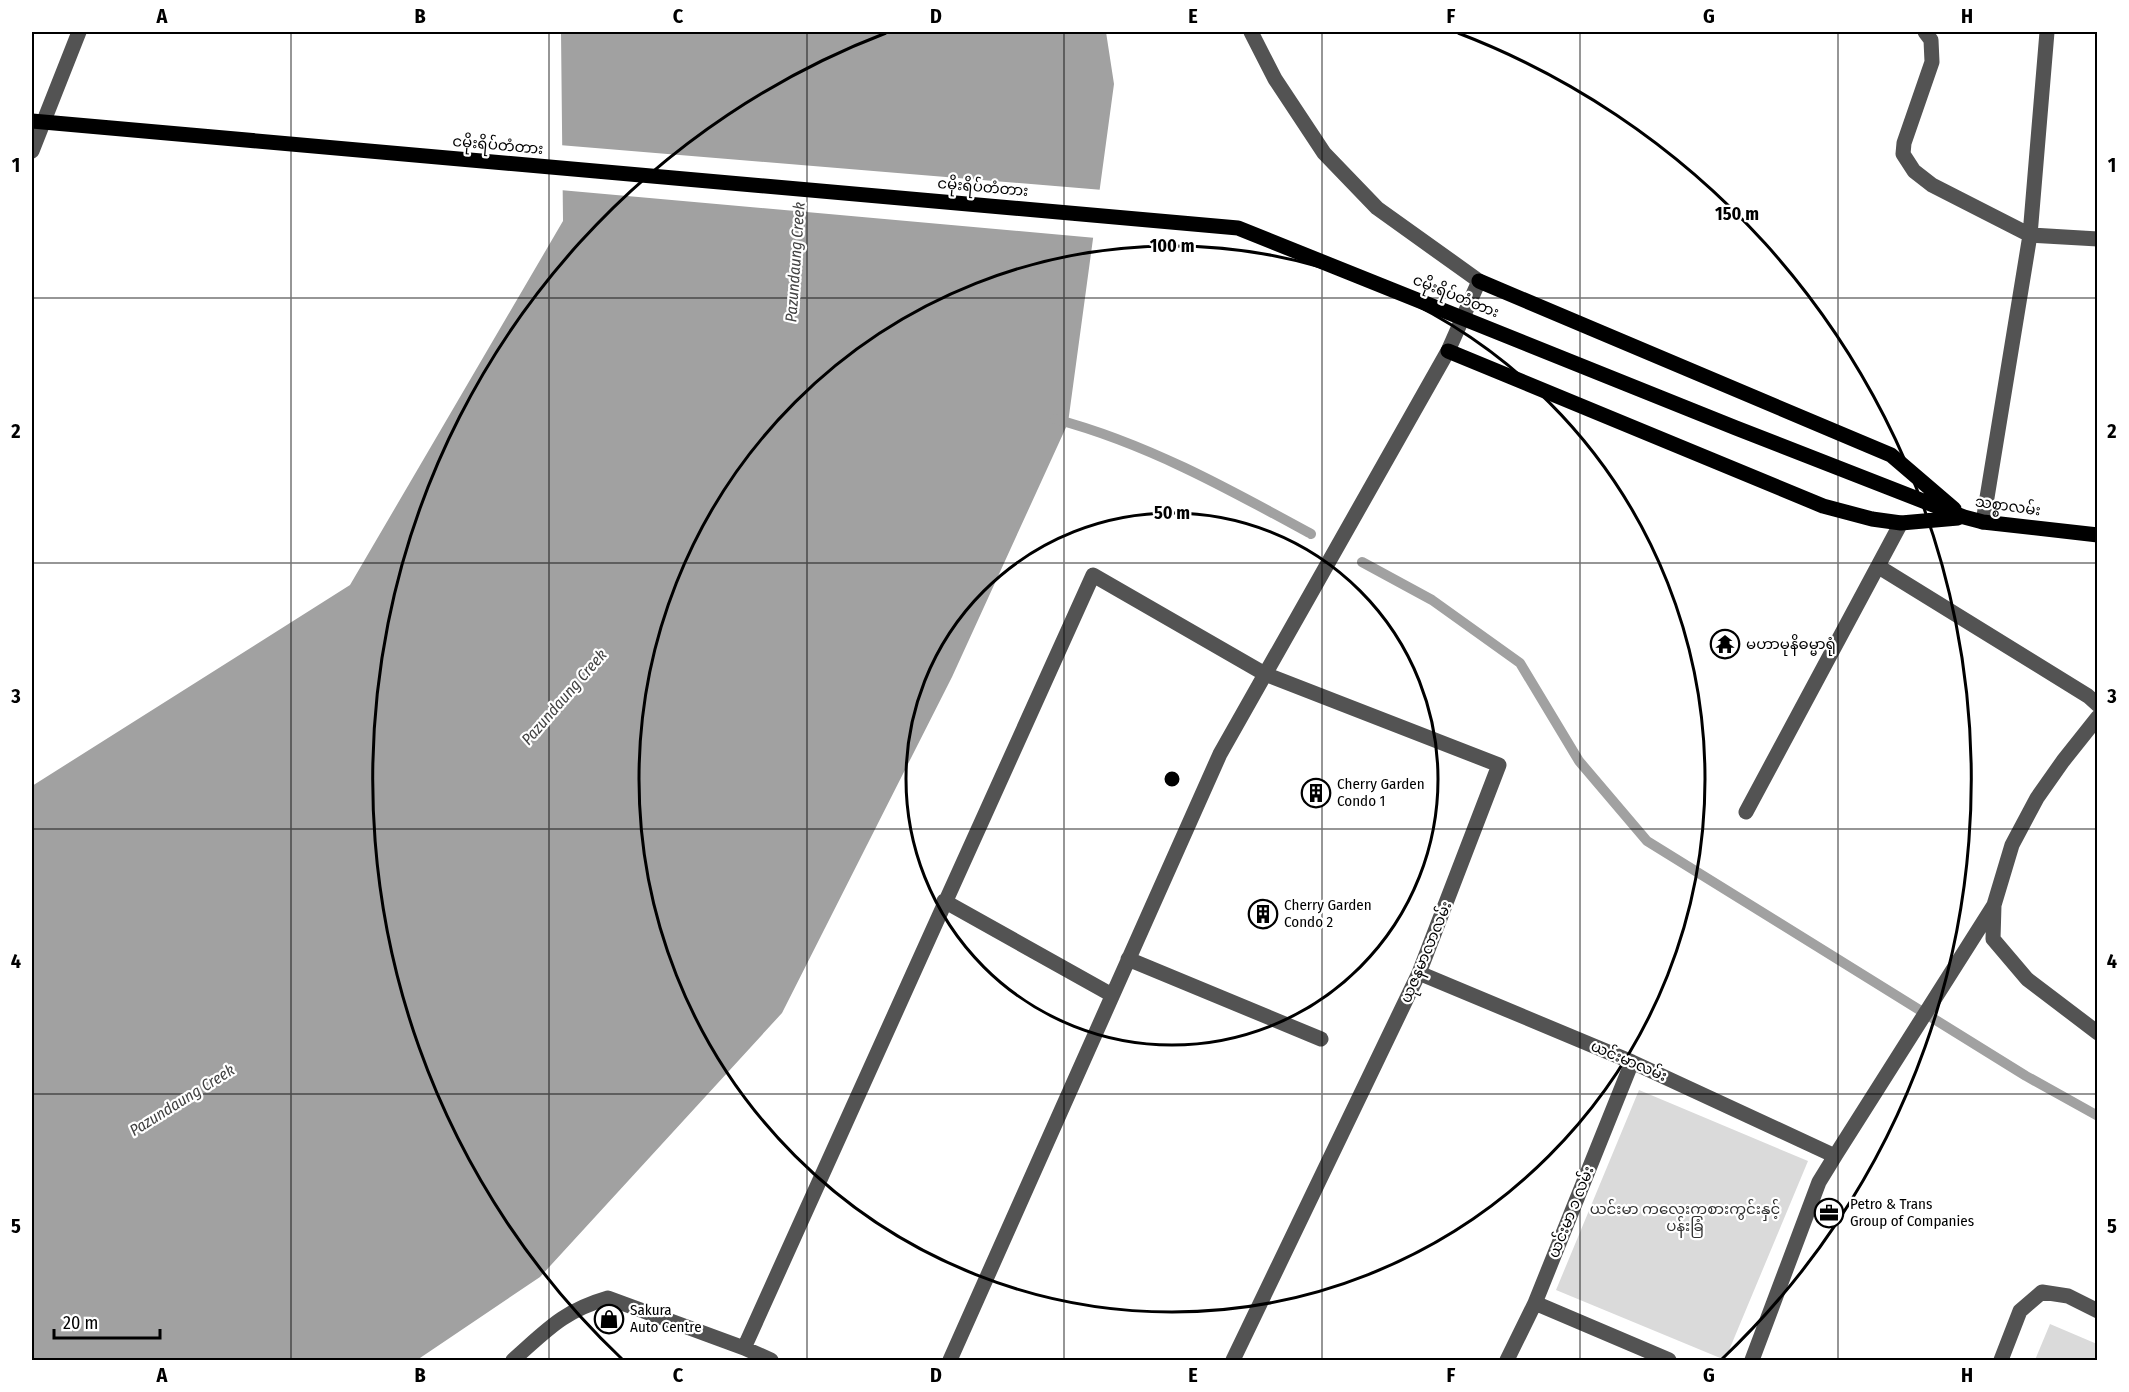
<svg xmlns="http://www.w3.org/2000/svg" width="2129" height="1392" viewBox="0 0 2129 1392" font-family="'Fira Sans Condensed','Noto Sans Myanmar',sans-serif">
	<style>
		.green { fill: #dadada }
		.water { fill: #a1a1a1 }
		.pier { fill: #fff }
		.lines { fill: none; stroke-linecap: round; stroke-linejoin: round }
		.stream { stroke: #a1a1a1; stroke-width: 10 }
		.minor { stroke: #535353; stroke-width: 15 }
		.major { stroke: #000; stroke-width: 15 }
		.grid { fill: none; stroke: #000; stroke-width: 1.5; stroke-opacity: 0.55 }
		.ring { fill: none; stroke: #000; stroke-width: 3 }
		.labels { text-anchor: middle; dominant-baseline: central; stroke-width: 4.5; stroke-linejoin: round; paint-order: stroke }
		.street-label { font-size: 15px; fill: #000; stroke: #fff }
		.poi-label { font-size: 15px; fill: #000; stroke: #fff; text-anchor: start }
		.park-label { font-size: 15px; fill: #313131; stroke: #fff }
		.water-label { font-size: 16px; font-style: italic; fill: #424242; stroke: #fff }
		.centre { fill: #000; stroke: #fff; stroke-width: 3 }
		.ring-label { font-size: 18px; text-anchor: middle; font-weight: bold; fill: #000; stroke: #fff; stroke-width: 4.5; stroke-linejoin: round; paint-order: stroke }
		.neatline { fill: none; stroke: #000; stroke-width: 2 }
		.grid-label { font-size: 20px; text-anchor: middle; font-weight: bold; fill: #000 }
	</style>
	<rect width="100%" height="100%" fill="#fff"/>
	<!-- green -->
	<path class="green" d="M 1639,1090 L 1808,1161 L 1725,1360 L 1556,1290 Z
		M 2050,1324 L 2097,1344 L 2097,1360 L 2035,1360 Z"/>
	<!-- water -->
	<path class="water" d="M 561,32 L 1106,32 L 1114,84 L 1068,423 L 952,677 L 782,1013 L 540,1277 L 417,1360 L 32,1360 L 32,786 L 350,585 L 563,221 Z"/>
	<!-- pier -->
	<path class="pier" d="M 559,145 L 1103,190 L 1096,238 L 560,190 Z"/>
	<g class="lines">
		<!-- stream -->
		<path class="stream" d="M 1055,419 C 1146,443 1229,489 1311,534
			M 1362,562 L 1432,600 L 1520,663 L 1579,761 L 1647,841 L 2026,1076 L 2098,1116"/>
		<!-- minor -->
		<path class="minor" d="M 1925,32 L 1931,40 L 1932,62 L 1904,143 L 1903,154 L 1914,171 L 1932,185 L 2030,235 L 2098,239
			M 32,151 L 79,32
			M 1983,522 L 2030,235 L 2047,32
			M 1879,567 L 2088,696 L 2098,705
			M 2098,717 L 2063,761 L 2037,798 L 2012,845 L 1994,905 L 1993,939 L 2027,979 L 2098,1033
			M 1746,812 L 1901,523
			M 944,901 L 1112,995
			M 1128,959 L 1321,1039
			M 1419,973 L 1632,1062 L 1835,1156 L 1819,1182 L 1752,1360
			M 1835,1156 L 1994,905
			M 1535,1303 L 1669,1360
			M 744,1348 L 1093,575 L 1265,674 L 1499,765 L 1419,973 L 1233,1360
			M 513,1360 C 547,1330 563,1311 608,1298 L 744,1348 L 771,1360
			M 950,1360 L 1220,754 L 1448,351 L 1479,281 L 1377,208 L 1324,153 L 1275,79 L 1251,32
			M 1507,1360 L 1535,1303 L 1632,1062
			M 2001,1360 L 2020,1311 L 2042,1292 L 2068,1296 L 2098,1311"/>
		<!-- major -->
		<path class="major" d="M 32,121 L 1238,228 L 1736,428 L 1964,517 L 1983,522 L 2098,535
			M 1479,281 L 1891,455 L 1954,509
			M 1448,351 L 1823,506 L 1872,519 L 1901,523 L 1958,518"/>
	</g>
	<!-- grid -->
	<path class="grid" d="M 291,32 L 291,1360M 549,32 L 549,1360M 807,32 L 807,1360M 1064,32 L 1064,1360M 1322,32 L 1322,1360M 1580,32 L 1580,1360M 1838,32 L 1838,1360M 32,298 L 2098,298M 32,563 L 2098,563M 32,829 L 2098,829M 32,1094 L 2098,1094"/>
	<!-- distance rings -->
	<g class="ring">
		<circle cx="1172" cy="779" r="266"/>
		<circle cx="1172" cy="779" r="533"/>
		<path d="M622 1359A799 799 0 0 1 886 33M1458 33A799 799 0 0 1 1722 1359"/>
	</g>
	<!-- icons -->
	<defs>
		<g id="temple-ring" transform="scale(1.5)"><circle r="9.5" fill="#fff" stroke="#000" stroke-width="1.5"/><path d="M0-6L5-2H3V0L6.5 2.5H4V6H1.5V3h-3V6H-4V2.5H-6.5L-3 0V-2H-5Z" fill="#000"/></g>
		<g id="building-ring" transform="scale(1.5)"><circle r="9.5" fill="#fff" stroke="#000" stroke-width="1.5"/><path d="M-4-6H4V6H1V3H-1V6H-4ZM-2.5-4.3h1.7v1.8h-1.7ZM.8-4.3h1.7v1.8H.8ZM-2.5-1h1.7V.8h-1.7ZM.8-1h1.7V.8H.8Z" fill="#000"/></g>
		<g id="office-ring" transform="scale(1.5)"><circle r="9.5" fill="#fff" stroke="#000" stroke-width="1.5"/><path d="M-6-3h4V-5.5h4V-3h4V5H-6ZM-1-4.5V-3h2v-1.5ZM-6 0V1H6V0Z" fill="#000"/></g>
		<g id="shop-ring" transform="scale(1.5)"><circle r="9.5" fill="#fff" stroke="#000" stroke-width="1.5"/><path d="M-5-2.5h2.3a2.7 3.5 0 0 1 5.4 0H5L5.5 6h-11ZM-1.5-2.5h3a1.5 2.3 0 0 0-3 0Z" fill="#000"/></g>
	</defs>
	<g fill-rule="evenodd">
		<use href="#temple-ring" x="1725" y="644"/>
		<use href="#building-ring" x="1316" y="793"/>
		<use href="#building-ring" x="1263" y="914"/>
		<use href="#office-ring" x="1829" y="1213"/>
		<use href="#shop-ring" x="609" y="1319"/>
	</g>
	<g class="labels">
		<!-- street labels -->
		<g class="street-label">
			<text transform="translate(498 145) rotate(5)">ငမိုးရိပ်တံတား</text>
			<text transform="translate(983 187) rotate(5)">ငမိုးရိပ်တံတား</text>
			<text transform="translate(1456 296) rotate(22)">ငမိုးရိပ်တံတား</text>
			<text transform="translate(2008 506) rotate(8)">သစ္စာလမ်း</text>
			<text transform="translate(1426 952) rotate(-67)">ယုဇနမာလာလမ်း</text>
			<text transform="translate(1629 1061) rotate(23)">ယင်းမာလမ်း</text>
			<text transform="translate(1571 1212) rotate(-68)">ယင်းမာ ၁ လမ်း</text>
		</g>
		<!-- poi labels -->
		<g class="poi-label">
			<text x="1746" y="644">မဟာမုနိဓမ္မာရုံ</text>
			<text x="1337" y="784">Cherry Garden<tspan x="1337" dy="17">Condo 1</tspan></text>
			<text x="1284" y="905">Cherry Garden<tspan x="1284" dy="17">Condo 2</tspan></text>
			<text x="1850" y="1204">Petro &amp; Trans<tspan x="1850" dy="17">Group of Companies</tspan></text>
			<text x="630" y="1310">Sakura<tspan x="630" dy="17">Auto Centre</tspan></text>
		</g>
		<!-- park labels -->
		<g class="park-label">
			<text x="1685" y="1209">ယင်းမာ ကလေးကစားကွင်းနှင့်<tspan x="1685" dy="17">ပန်းခြံ</tspan></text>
		</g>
		<!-- water labels -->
		<g class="water-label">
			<text transform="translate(795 262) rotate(-86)">Pazundaung Creek</text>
			<text transform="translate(564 697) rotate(-49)">Pazundaung Creek</text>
			<text transform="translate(182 1100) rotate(-32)">Pazundaung Creek</text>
		</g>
	</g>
	<circle cx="1172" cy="779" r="9" class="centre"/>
	<g class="ring-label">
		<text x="1737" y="220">150 m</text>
		<text x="1172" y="252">100 m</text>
		<text x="1172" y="519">50 m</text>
	</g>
	<!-- border -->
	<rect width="2129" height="1392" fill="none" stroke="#ffffff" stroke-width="66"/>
	<!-- scale -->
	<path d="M54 1329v9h106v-9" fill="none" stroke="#000000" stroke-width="3"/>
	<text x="63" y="1329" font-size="18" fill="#000000" stroke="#ffffff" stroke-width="4.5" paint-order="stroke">20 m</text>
	<rect x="33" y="33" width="2063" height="1326" class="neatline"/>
	<g class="grid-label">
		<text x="162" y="23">A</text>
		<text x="420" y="23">B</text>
		<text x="678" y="23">C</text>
		<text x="936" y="23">D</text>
		<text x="1193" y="23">E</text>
		<text x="1451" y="23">F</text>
		<text x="1709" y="23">G</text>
		<text x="1967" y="23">H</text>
		<text x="16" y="172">1</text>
		<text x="2112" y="172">1</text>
		<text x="16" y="438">2</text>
		<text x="2112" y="438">2</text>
		<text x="16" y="703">3</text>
		<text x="2112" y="703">3</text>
		<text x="16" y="968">4</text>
		<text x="2112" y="968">4</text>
		<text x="16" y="1233">5</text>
		<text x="2112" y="1233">5</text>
		<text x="162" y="1382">A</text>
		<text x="420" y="1382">B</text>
		<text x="678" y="1382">C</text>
		<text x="936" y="1382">D</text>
		<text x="1193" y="1382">E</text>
		<text x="1451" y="1382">F</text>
		<text x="1709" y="1382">G</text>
		<text x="1967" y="1382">H</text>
	</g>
</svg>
